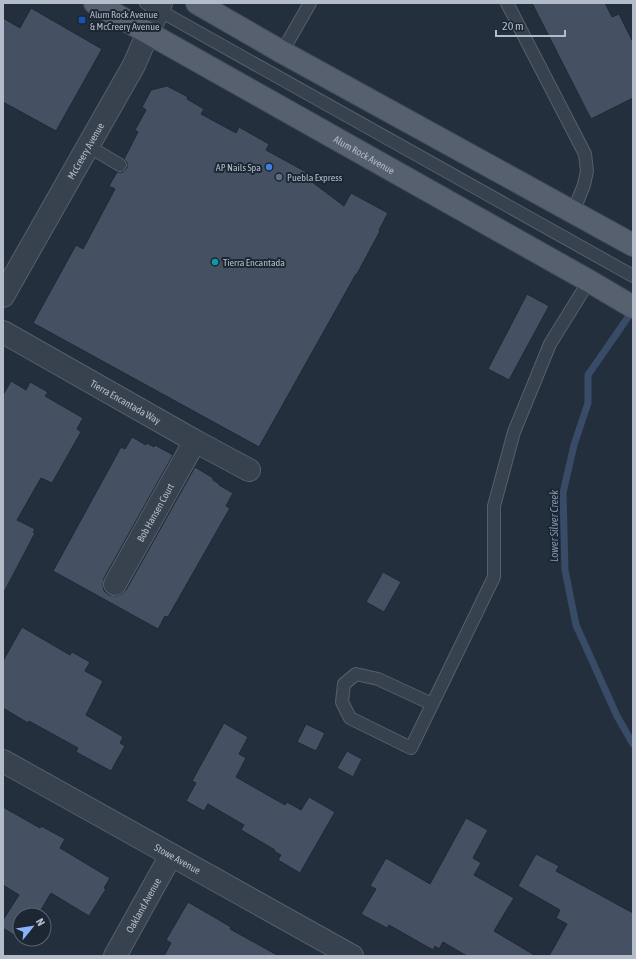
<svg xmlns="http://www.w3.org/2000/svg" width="636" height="959" viewBox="0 0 636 959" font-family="'Asap Condensed',sans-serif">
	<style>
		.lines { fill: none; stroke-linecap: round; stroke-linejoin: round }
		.stream { stroke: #394c67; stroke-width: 7 }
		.building { fill: #455162; stroke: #1f2835 }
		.lane-casing { stroke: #565f6c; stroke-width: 14 }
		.street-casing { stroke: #565f6c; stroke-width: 24 }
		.primary-casing { stroke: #414a57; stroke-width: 24 }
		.lane { stroke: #38414e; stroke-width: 12 }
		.street { stroke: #38414e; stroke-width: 22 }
		.primary { stroke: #56606e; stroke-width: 22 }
		.transit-dot { fill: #1a4fb4; stroke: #1d2633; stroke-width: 1.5 }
		.shop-dot { fill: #3f7fe0; stroke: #1d2633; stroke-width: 1.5 }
		.service-dot { fill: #5c6f8a; stroke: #1d2633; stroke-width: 1.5 }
		.culture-dot { fill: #0f9aa8; stroke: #1d2633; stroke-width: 1.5 }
		.labels { text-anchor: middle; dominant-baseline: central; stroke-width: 4; stroke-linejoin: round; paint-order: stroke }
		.poi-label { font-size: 10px; fill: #b4bcc9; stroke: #1d2633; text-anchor: start }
		.street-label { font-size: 10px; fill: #b4bcc9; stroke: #1d2633 }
		.water-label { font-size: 11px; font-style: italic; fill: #7c92b1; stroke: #1d2633 }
	</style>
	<rect width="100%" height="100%" fill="#242f3e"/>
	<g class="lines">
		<!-- stream -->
		<path class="stream" d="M 633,310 L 588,375 L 588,403 L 574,445 L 563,493 L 565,570 L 576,625 L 617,716 L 633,744"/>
	</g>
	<!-- building -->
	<path class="building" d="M 532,3 L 605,3 L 612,17 L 619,14 L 633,42 L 633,98 L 591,119 Z
		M 31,8 L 102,49 L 56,131 L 3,102 L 3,18 L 20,28 Z
		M 167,86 L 188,97 L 187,99 L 204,109 L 201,114 L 236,133 L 239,127 L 269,144 L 266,150 L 306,172 L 304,176 L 344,206 L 351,193 L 388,213 L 379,230 L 380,231 L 357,274 L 356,274 L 259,447 L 33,323 L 76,245 L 83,249 L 115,189 L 109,186 L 117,172 L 123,172 L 127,168 L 127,162 L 124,159 L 138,132 L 135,130 L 146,110 L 142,107 L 151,90 Z
		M 527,294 L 549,306 L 509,380 L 488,369 Z
		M 11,381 L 26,390 L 30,382 L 48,392 L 45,396 L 83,418 L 77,429 L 81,432 L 52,483 L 41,478 L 17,520 L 35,529 L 33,532 L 35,533 L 3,594 L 3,395 Z
		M 132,437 L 146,445 L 147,443 L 154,447 L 155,445 L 173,455 L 104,578 L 103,585 L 104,591 L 109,595 L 116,596 L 122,594 L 126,590 L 195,467 L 213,478 L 213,480 L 219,484 L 219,485 L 233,493 L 226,506 L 230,508 L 168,617 L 165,616 L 158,629 L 53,571 L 121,447 L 125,449 Z
		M 383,572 L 401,582 L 384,612 L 366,602 Z
		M 22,627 L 70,655 L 72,652 L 90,662 L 85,671 L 103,681 L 86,715 L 123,737 L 120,743 L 125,746 L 111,771 L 76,752 L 78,748 L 29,721 L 28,723 L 3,708 L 3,661 Z
		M 224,723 L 248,737 L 239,754 L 246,758 L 236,777 L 285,805 L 287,802 L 301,810 L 309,797 L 335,812 L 300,873 L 278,860 L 281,855 L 274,851 L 275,850 L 241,830 L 244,825 L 208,804 L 204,811 L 186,801 L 196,783 L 192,781 Z
		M 306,724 L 325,733 L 316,751 L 297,742 Z
		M 347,751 L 362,759 L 353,777 L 337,768 Z
		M 3,807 L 40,828 L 41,826 L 65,839 L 60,848 L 110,878 L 104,888 L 106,889 L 89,916 L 51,893 L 38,915 L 20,915 L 20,939 L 3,928 L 3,920 L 19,895 L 3,885 Z
		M 466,818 L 488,830 L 473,858 L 481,863 L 474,875 L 514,898 L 494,931 L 536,956 L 467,956 L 443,942 L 439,949 L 435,946 L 433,950 L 389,925 L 387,928 L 361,914 L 376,889 L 370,886 L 386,858 L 430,884 Z
		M 536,854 L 559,866 L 556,871 L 633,913 L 633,956 L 549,956 L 567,924 L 556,918 L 560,910 L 518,886 Z
		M 188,902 L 231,927 L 230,929 L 279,956 L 164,956 L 171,943 L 166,940 Z"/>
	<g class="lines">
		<!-- lane casing -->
		<g class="lane-casing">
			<path id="lane" d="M 146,3 L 633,276
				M 507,3 L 585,154 L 587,171 L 584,185 L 573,212
				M 282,52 L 310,3
				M 88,146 L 120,165
				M 432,704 L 378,679 L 356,674 L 344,684 L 342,702 L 350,718 L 411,748 L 494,577 L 494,506 L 514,432 L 550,344 L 589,281"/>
		</g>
		<!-- street casing -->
		<g class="street-casing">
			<g id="street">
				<path id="s1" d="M 3,296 L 134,65 L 161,3"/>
				<path id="s2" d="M 3,332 L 195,441 L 249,470"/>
				<path id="s3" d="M 115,584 L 195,441"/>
				<path id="s4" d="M 3,761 L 352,956"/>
				<path id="s5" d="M 115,956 L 171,855"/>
			</g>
		</g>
		<!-- primary casing -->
		<g class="primary-casing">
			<g id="primary">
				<path id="s6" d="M 95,3 L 589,281 L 633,307"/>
				<path d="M 197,3 L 282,52 L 633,245"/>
			</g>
		</g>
		<!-- lane -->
		<use href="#lane" class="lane"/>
		<!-- street -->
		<use href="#street" class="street"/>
		<!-- primary -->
		<use href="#primary" class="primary"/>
	</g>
	<!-- markers -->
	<rect class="transit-dot" x="78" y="16" width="8" height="8" rx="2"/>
	<circle class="shop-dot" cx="269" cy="167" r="4"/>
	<circle class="service-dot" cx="279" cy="177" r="4"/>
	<circle class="culture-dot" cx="215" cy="262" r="4"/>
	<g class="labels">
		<!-- poi labels -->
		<g class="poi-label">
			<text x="90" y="14">Alum Rock Avenue<tspan x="90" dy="12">&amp; McCreery Avenue</tspan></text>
			<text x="261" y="167" text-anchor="end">AP Nails Spa</text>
			<text x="287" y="177">Puebla Express</text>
			<text x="223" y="262">Tierra Encantada</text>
		</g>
		<!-- street labels -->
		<g class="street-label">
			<text stroke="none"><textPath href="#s1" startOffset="167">McCreery Avenue</textPath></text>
			<text stroke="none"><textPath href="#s6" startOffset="309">Alum Rock Avenue</textPath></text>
			<text stroke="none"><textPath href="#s2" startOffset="141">Tierra Encantada Way</textPath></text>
			<text stroke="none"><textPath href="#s3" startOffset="82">Bob Hansen Court</textPath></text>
			<text stroke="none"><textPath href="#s4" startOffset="200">Stowe Avenue</textPath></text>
			<text stroke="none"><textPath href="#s5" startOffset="58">Oakland Avenue</textPath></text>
		</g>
		<!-- water labels -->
		<g class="water-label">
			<text transform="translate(554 526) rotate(-90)">Lower Silver Creek</text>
		</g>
	</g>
	<!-- border -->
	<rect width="636" height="959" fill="none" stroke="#b4bcc9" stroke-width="8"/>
	<!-- north arrow -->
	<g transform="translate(32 927) rotate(60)"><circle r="19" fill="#1d2633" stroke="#59626f"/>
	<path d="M0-3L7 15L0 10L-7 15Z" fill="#8ab4f8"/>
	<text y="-6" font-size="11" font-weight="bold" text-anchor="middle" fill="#b4bcc9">N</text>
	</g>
	<!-- scale -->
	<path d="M496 30v6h69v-6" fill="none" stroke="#b4bcc9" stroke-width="2"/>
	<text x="502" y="30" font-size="12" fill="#b4bcc9" stroke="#1d2633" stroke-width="3" paint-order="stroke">20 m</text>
</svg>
